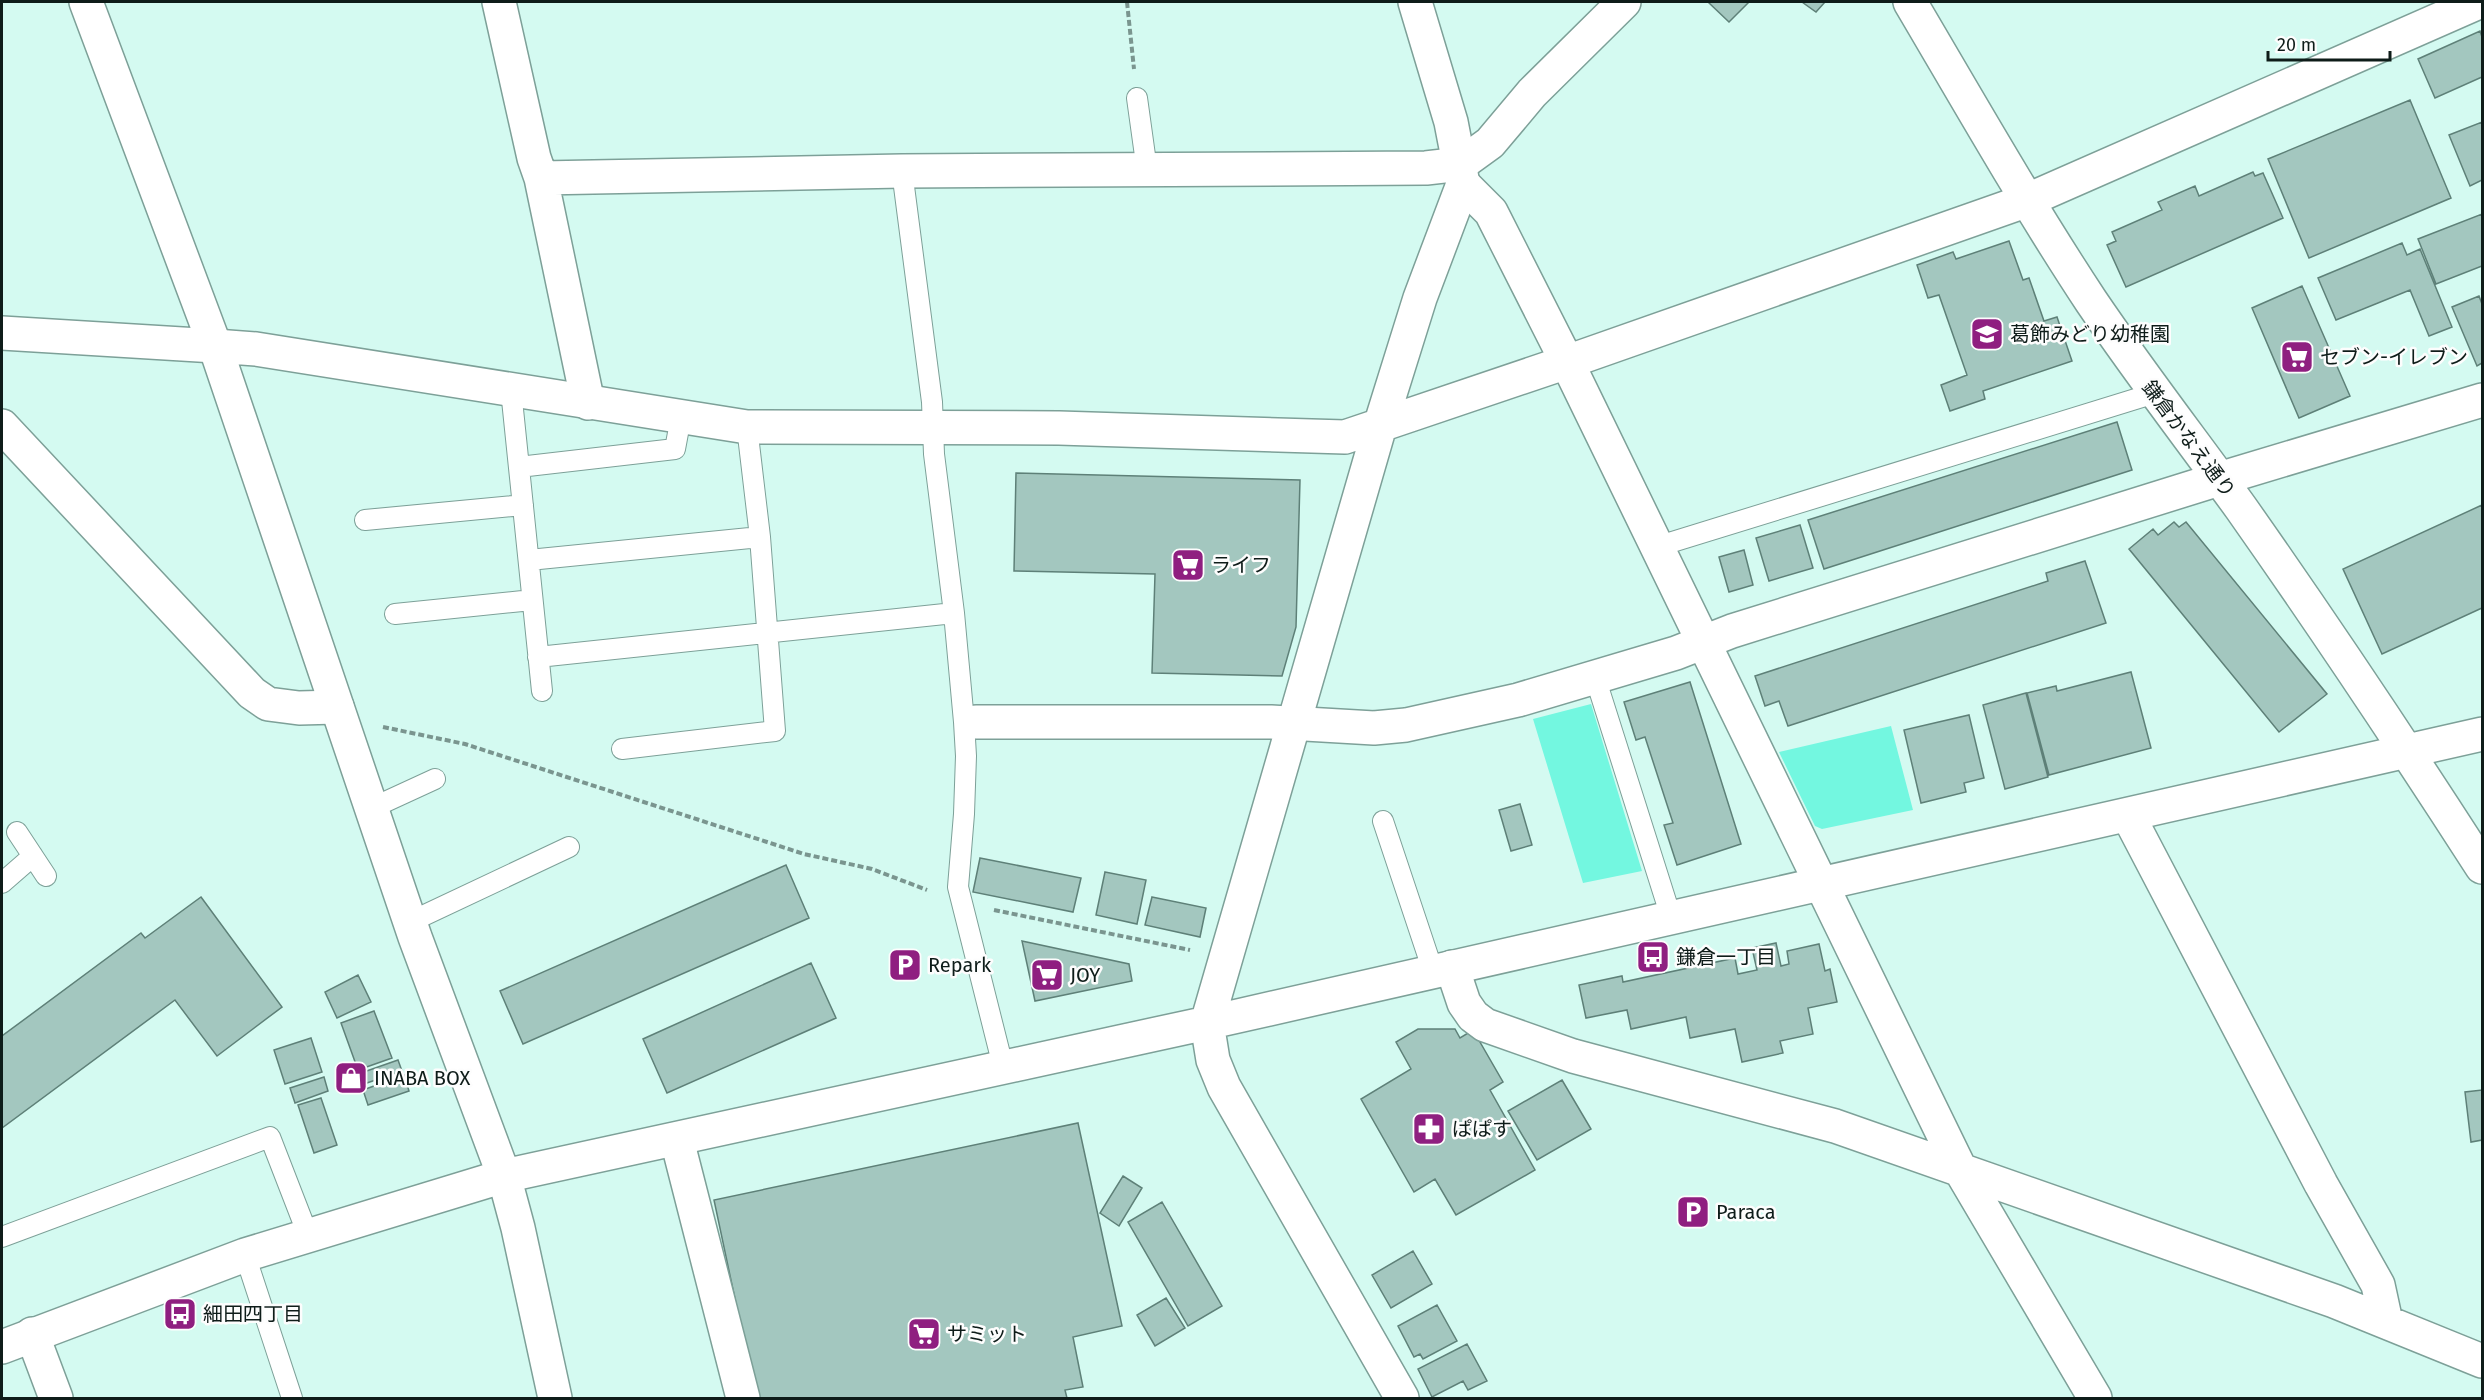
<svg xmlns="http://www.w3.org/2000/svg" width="2484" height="1400" viewBox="0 0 2484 1400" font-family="'Fira Sans','Noto Sans JP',sans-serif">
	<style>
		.green { fill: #73f7e0 }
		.building { fill: #a3c7bf; stroke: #5e8078; stroke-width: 1.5 }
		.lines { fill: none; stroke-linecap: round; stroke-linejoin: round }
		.service-casing { stroke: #7da098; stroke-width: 22 }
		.minor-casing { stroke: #7da098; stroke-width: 36 }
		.tertiary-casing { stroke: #7da098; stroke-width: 36 }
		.path { stroke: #7a958f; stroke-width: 4; stroke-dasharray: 6 3; stroke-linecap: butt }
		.service { stroke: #fff; stroke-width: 20 }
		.minor { stroke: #fff; stroke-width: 33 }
		.tertiary { stroke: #fff; stroke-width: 33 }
		.labels { text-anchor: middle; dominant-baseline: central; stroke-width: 5; stroke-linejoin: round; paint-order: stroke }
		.poi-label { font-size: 20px; fill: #0e1c19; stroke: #fdfdfd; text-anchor: start }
		.street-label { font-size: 20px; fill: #0e1c19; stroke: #fdfdfd }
	</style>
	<rect width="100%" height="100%" fill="#d4faf1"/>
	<!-- green -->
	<path class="green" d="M 1591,704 L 1642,871 L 1583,883 L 1533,719 Z
		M 1891,726 L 1913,810 L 1822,829 L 1815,826 L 1779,752 Z"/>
	<!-- building -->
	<path class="building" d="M 1708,2 L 1749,2 L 1729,22 Z
		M 1802,2 L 1825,2 L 1816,12 Z
		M 2480,31 L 2482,37 L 2482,77 L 2435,98 L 2418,59 Z
		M 2410,100 L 2451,198 L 2309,258 L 2268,159 Z
		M 2482,122 L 2482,180 L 2470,186 L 2449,135 Z
		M 2253,172 L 2255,176 L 2263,173 L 2283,218 L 2126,287 L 2107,245 L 2116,241 L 2112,232 L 2162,210 L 2158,202 L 2195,186 L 2199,196 Z
		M 2482,214 L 2482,266 L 2436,284 L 2418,239 Z
		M 2009,241 L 2023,280 L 2029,278 L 2044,321 L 2057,317 L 2072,361 L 1983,391 L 1985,399 L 1950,411 L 1941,385 L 1967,375 L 1939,295 L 1928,298 L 1917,265 L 1953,252 L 1956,259 Z
		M 2402,243 L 2407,255 L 2420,249 L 2452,327 L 2429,336 L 2410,290 L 2336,320 L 2318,278 Z
		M 2302,286 L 2350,396 L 2299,418 L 2252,308 Z
		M 2479,296 L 2482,304 L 2482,363 L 2477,366 L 2452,307 Z
		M 2117,422 L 2132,470 L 1824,569 L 1808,520 Z
		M 1016,473 L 1300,480 L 1296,627 L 1282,676 L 1152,673 L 1155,574 L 1014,571 Z
		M 2482,505 L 2482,608 L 2382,654 L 2343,569 Z
		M 2174,522 L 2179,527 L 2186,522 L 2327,694 L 2279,732 L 2129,549 L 2153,529 L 2158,535 Z
		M 1800,525 L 1813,568 L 1769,581 L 1756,538 Z
		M 1744,550 L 1753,585 L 1729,592 L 1719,557 Z
		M 2085,561 L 2106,623 L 1788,726 L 1779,701 L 1765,706 L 1755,676 L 2048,581 L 2046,573 Z
		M 2131,672 L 2151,748 L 2049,775 L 2027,693 L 2056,686 L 2057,691 Z
		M 1690,682 L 1741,844 L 1677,865 L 1664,825 L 1673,823 L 1645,737 L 1636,740 L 1624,702 Z
		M 2026,693 L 2048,777 L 2005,789 L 1983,705 Z
		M 1969,715 L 1984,778 L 1964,783 L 1966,792 L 1921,803 L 1904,730 Z
		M 1520,804 L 1532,845 L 1511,851 L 1499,810 Z
		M 980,858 L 1081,878 L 1073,912 L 973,892 Z
		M 786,865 L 809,918 L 523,1044 L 500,991 Z
		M 1105,872 L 1146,880 L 1137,924 L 1096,915 Z
		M 201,897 L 282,1007 L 217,1056 L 175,1000 L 2,1128 L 2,1036 L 141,933 L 145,938 Z
		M 1152,897 L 1206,908 L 1200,937 L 1145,925 Z
		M 1022,941 L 1129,964 L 1132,981 L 1035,1001 Z
		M 1776,943 L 1781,966 L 1789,964 L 1787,951 L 1819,944 L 1825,971 L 1830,969 L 1837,1002 L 1808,1008 L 1813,1034 L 1780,1041 L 1783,1053 L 1742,1062 L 1735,1029 L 1690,1038 L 1686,1017 L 1631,1029 L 1627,1010 L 1586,1018 L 1579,985 L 1622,976 L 1623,982 L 1735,958 L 1738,974 L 1757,970 L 1752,948 Z
		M 811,963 L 836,1018 L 667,1093 L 643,1039 Z
		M 358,975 L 371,1002 L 337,1018 L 325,992 Z
		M 374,1011 L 392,1058 L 358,1070 L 341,1023 Z
		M 1418,1029 L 1455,1029 L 1460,1038 L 1473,1030 L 1503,1082 L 1490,1090 L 1535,1170 L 1456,1215 L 1435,1179 L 1414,1192 L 1361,1099 L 1411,1069 L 1396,1042 Z
		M 311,1038 L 322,1072 L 285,1084 L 274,1050 Z
		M 398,1060 L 402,1071 L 361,1085 L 358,1074 Z
		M 404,1075 L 409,1091 L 368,1105 L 363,1090 Z
		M 324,1077 L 328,1091 L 295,1103 L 290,1088 Z
		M 1562,1080 L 1591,1129 L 1537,1160 L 1508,1111 Z
		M 2482,1090 L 2482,1140 L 2471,1142 L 2465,1092 Z
		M 321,1098 L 337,1145 L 314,1153 L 298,1105 Z
		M 1078,1123 L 1122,1326 L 1073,1337 L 1083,1387 L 1065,1390 L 1067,1398 L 756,1398 L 714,1200 Z
		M 1123,1176 L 1142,1188 L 1119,1226 L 1100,1213 Z
		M 1162,1202 L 1222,1306 L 1188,1326 L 1128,1222 Z
		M 1413,1251 L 1432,1284 L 1391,1308 L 1372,1275 Z
		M 1166,1298 L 1185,1328 L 1155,1346 L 1137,1315 Z
		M 1437,1305 L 1457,1341 L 1423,1359 L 1420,1354 L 1414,1357 L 1398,1326 Z
		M 1467,1344 L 1487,1381 L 1468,1390 L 1463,1381 L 1432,1397 L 1418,1369 Z"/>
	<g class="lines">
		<!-- service casing -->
		<g class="service-casing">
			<path id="service" d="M 1137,98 L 1147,170
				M 902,171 L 932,402 L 934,454 L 954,613 L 964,722
				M 511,390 L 542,691
				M 519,467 L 675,449 L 681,417
				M 365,520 L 523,505
				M 1656,547 L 2155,393
				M 529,560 L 760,537
				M 395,614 L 532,600
				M 538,657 L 954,613
				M 1595,677 L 1671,917
				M 976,722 L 964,722 L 966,756 L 964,814 L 958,887 L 1003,1066
				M 622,749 L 775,731 L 760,537 L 747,427
				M 372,808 L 435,779
				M 1383,821 L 1433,971
				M 17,832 L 46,876
				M 2,883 L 33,856
				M 410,922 L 569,847
				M 2,1237 L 270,1137 L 308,1235
				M 245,1255 L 292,1398"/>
		</g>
		<!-- minor casing -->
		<g class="minor-casing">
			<path id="minor" d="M 499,2 L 534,158 L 541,178 L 588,403
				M 541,178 L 902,171 L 1426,168 L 1461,164 L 1490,143 L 1532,93 L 1624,2
				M 1463,184 L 1491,212 L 1567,362 L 1961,1171 L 2095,1398
				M 2,333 L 215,346 L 86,2
				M 2,426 L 252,693 L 268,704 L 299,708 L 337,707
				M 976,722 L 1271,722 L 1374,728 L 1406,725 L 1518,700 L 1676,653 L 1732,631 L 2219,479 L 2482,400
				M 2128,815 L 2321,1184 L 2378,1285 L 2386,1322
				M 1452,967 L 1464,1003 L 1473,1016 L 1485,1025 L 1573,1056 L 1835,1126 L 2334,1301 L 2482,1361
				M 677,1140 L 743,1398
				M 504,1176 L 518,1228 L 555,1398
				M 32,1334 L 56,1398"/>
		</g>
		<!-- tertiary casing -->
		<g class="tertiary-casing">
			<path id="tertiary" d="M 1910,2 C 1969,102 2027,204 2091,301 C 2139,372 2191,439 2241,508 C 2324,626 2404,746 2482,867
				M 504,1176 L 415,937 L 215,346 L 256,349 L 747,427 L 1059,428 L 1345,437 L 1567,362 L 2028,200 L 2479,2
				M 2,1347 L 245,1255 L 504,1176 L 1207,1023 L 2482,734
				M 1402,1398 L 1224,1087 L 1213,1060 L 1207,1023 L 1380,426 L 1420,298 L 1463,184 L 1451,122 L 1415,2"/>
		</g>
		<!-- path -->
		<path class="path" d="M 1127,2 L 1134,69
			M 383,727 L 465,744 L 804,854 L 872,869 L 927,890
			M 994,910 L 1190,950"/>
		<!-- service -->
		<use href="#service" class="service"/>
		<!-- minor -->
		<use href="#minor" class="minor"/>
		<!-- tertiary -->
		<use href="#tertiary" class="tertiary"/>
	</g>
	<!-- icons -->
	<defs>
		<g id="school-square" transform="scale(1.725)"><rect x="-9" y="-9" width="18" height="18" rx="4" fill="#8f1f80" stroke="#fdfdfd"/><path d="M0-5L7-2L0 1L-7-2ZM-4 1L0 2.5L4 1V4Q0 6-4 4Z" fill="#fff"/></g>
		<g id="supermarket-square" transform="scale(1.725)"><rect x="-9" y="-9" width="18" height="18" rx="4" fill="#8f1f80" stroke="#fdfdfd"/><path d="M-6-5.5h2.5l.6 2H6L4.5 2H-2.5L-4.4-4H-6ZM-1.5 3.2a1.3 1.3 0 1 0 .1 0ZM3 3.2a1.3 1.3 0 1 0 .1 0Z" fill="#fff"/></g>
		<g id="bus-square" transform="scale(1.725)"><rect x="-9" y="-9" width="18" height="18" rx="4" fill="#8f1f80" stroke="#fdfdfd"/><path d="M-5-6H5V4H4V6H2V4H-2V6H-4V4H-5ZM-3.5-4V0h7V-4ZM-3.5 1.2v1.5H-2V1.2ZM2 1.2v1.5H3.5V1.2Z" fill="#fff"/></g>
		<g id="parking-square" transform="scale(1.725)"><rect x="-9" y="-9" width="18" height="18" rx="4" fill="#8f1f80" stroke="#fdfdfd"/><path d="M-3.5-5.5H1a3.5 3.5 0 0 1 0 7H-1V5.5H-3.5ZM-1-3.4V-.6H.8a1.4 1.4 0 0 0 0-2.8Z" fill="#fff"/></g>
		<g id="shop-square" transform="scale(1.725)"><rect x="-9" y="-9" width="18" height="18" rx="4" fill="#8f1f80" stroke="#fdfdfd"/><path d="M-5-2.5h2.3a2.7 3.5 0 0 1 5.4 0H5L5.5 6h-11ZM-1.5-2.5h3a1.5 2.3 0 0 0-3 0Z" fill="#fff"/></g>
		<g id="pharmacy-square" transform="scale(1.725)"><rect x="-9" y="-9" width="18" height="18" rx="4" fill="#8f1f80" stroke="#fdfdfd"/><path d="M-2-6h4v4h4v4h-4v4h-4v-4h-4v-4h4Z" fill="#fff"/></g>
	</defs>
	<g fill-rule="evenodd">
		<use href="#school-square" x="1987" y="334"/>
		<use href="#supermarket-square" x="2297" y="357"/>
		<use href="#supermarket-square" x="1188" y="565"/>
		<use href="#bus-square" x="1653" y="957"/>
		<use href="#parking-square" x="905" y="965"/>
		<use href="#supermarket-square" x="1047" y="975"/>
		<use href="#shop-square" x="351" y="1078"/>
		<use href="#pharmacy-square" x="1429" y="1129"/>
		<use href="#parking-square" x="1693" y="1212"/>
		<use href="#bus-square" x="180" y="1314"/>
		<use href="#supermarket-square" x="924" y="1334"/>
	</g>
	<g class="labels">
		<!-- poi labels -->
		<g class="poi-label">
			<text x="2010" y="334">葛飾みどり幼稚園</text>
			<text x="2320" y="357">セブン-イレブン</text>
			<text x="1211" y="565">ライフ</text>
			<text x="1676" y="957">鎌倉一丁目</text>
			<text x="928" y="965">Repark</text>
			<text x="1070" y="975">JOY</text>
			<text x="374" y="1078">INABA BOX</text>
			<text x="1452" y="1129">ぱぱす</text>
			<text x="1716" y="1212">Paraca</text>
			<text x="203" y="1314">細田四丁目</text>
			<text x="947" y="1334">サミット</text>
		</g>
		<!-- street labels -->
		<g class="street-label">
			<text transform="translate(2189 439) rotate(53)">鎌倉かなえ通り</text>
		</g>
	</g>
	<!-- border -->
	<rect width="2484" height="1400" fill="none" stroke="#0e1c19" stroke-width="6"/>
	<!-- scale -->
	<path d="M2268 51v9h122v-9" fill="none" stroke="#0e1c19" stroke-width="3"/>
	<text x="2277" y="51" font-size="18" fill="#0e1c19" stroke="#fdfdfd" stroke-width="4.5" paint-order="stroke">20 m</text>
</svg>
